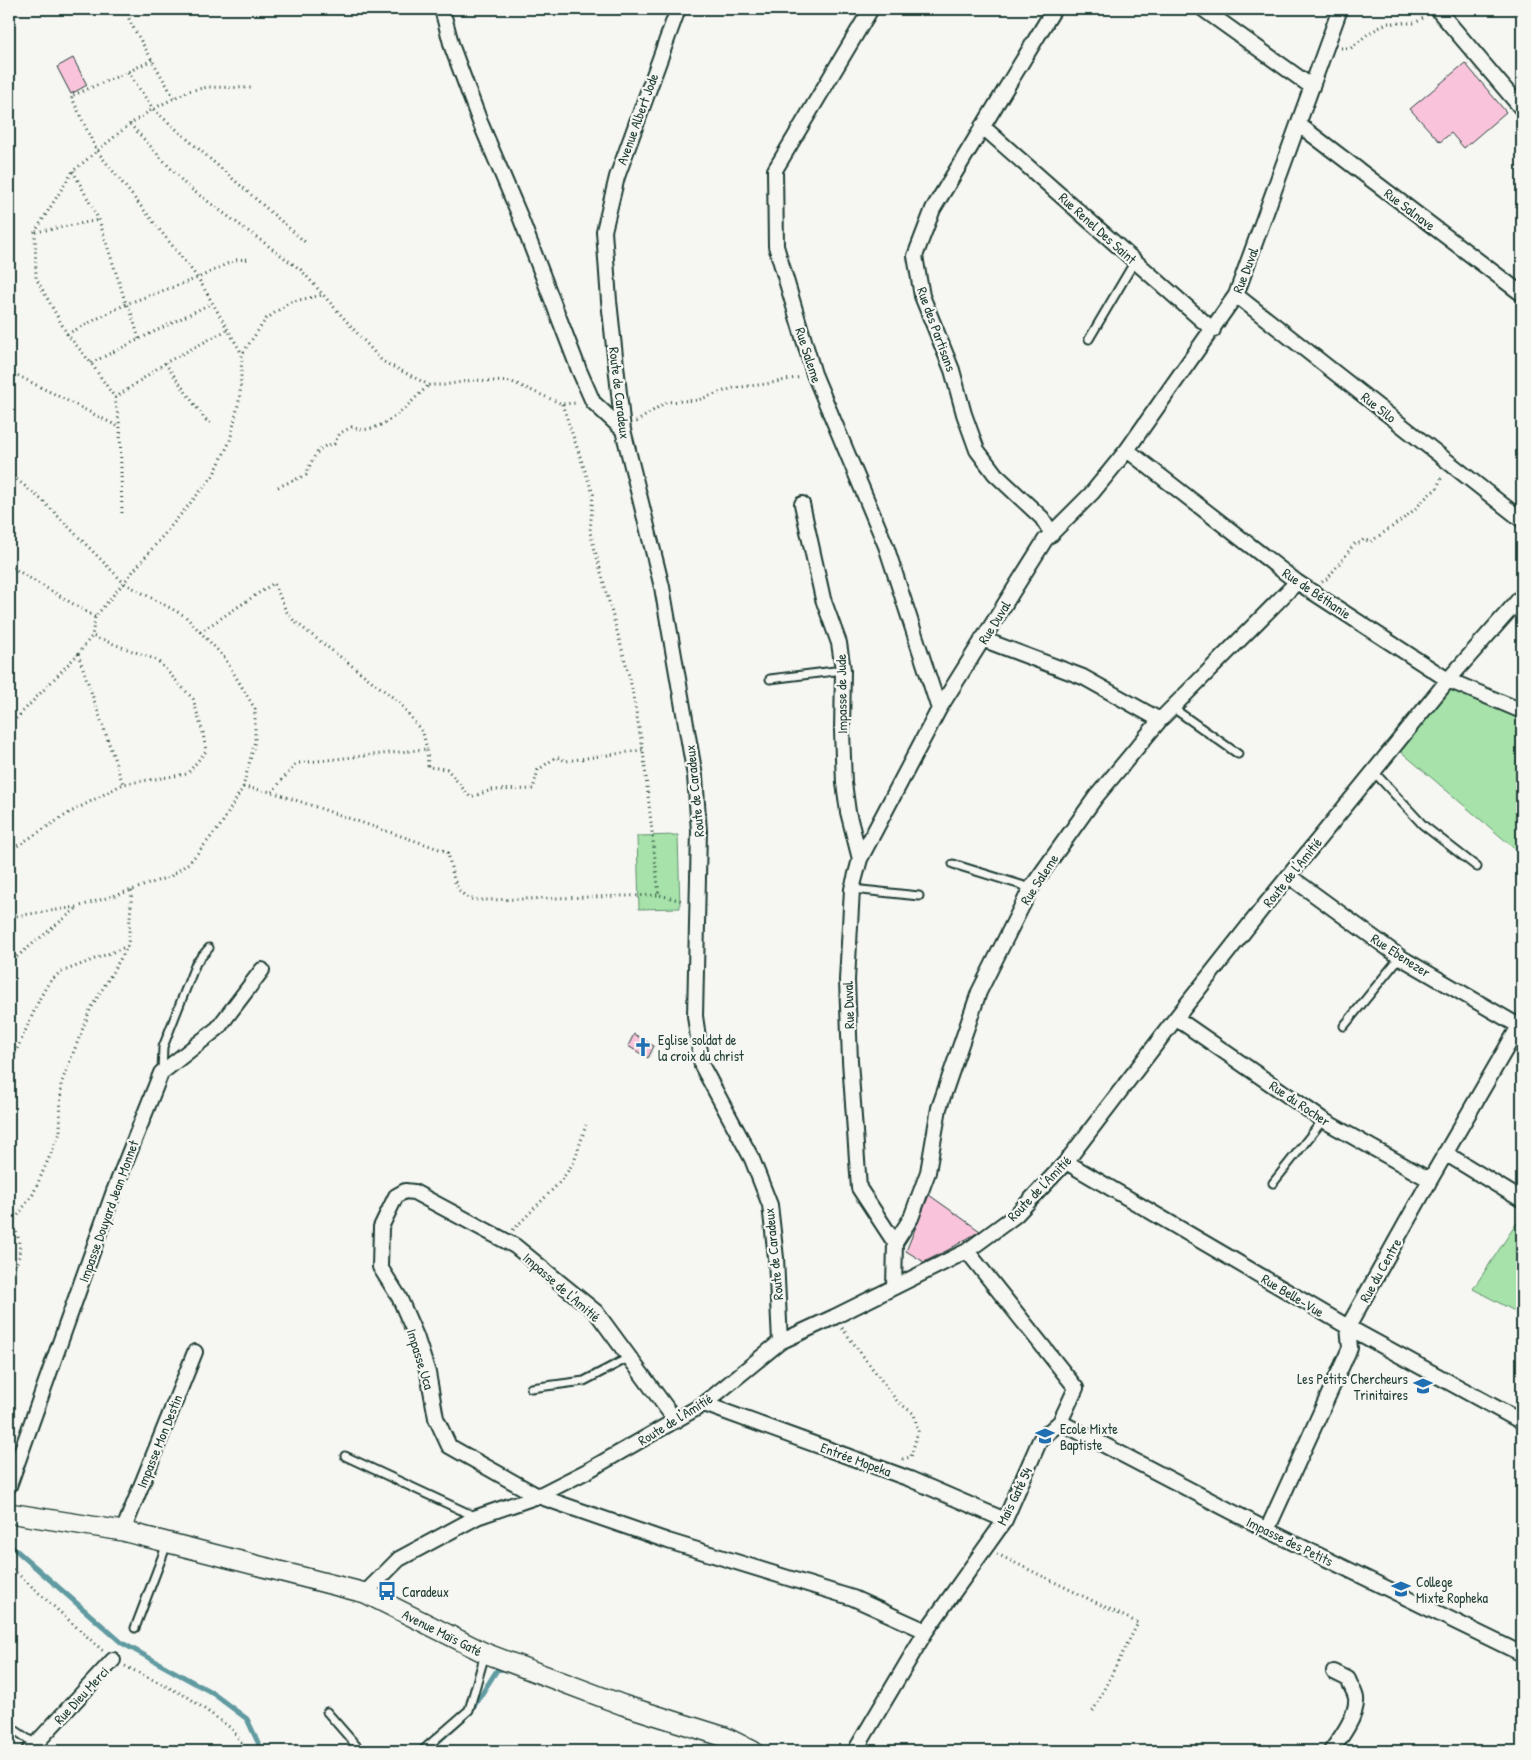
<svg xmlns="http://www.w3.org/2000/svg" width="1531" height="1760" viewBox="0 0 1531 1760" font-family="'Patrick Hand',sans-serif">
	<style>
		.green { fill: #a6e2a9; stroke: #62906e }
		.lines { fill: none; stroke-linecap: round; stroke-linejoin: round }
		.stream { stroke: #609ba1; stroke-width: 5 }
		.building { fill: #fac3dc; stroke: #1f3d34 }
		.lane-casing { stroke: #1f3d34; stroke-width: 11 }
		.street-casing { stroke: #1f3d34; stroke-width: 18 }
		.secondary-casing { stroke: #1f3d34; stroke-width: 22 }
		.path { stroke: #1f3d34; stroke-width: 3; stroke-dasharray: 1 4; stroke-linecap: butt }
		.lane { stroke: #f6f6f2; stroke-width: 7 }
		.street { stroke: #f6f6f2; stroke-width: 14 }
		.secondary { stroke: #f6f6f2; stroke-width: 19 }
		.labels { text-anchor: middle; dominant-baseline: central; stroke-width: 4.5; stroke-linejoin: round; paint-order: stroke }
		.street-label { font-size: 14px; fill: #1f3d34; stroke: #f6f6f2 }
		.poi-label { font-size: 14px; fill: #1f3d34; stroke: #f6f6f2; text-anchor: start }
	</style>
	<rect width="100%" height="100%" fill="#f6f6f2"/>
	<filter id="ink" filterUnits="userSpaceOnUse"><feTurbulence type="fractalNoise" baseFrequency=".02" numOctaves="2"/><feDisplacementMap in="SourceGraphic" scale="10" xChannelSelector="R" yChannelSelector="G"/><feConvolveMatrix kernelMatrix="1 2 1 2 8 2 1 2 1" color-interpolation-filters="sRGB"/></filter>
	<g filter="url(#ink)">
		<!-- green -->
		<path class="green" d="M 1454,687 L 1522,718 L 1521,854 L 1399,750 Z
			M 678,835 L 680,908 L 639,909 L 637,836 Z
			M 1522,1215 L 1522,1315 L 1473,1289 Z"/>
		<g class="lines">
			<!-- stream -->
			<path class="stream" d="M 9,1544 L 122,1643 L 211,1692 L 247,1719 L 262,1751
				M 428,1751 L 469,1714 L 497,1670 L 509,1668"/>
		</g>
		<!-- building -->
		<path class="building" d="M 73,58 L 87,85 L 71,94 L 57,67 Z
			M 1465,63 L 1506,112 L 1464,148 L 1451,133 L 1440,142 L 1410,109 Z
			M 634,1034 L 654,1046 L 648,1058 L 628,1046 Z
			M 929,1195 L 980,1231 L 948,1250 L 924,1262 L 906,1251 Z"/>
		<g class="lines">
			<!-- lane casing -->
			<g class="lane-casing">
				<path id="lane" d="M 1089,339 L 1135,261
					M 770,679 L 843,670
					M 1173,708 L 1238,754
					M 1374,772 L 1423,825 L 1477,867
					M 953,864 L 1031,888
					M 852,889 L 919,896
					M 1344,1026 L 1400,957
					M 162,1072 L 163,1047 L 196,963 L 209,948
					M 1273,1183 L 1323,1120
					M 531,1388 L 584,1381 L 630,1357
					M 345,1456 L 476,1517
					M 135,1628 L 167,1544
					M 327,1712 L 361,1751
					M 9,1726 L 35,1744
					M 422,1751 L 469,1710 L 485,1654"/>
			</g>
			<!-- street casing -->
			<g class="street-casing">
				<path id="street" d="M 442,9 L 452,47 L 480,122 L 519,214 L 579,370 L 593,402 L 623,430
					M 678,9 L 617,177 L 604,231 L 609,301 L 623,430 L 662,587 L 695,776 L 699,831 L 695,1016 L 702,1066 L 752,1159 L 770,1205 L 776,1258 L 780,1342
					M 871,9 L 775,170 L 776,246 L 814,374 L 886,546 L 939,709
					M 1203,9 L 1312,87
					M 1437,9 L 1522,109
					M 1298,124 L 1522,294
					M 982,126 L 1213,330
					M 1236,295 L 1522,520
					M 1127,450 L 1297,582 L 1448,680 L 1522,711
					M 802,504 L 823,599 L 839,643 L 843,670 L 842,731 L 844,783 L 848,812 L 860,859
					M 1052,534 L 1042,518 L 995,474 L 977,450 L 964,414 L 952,370 L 922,296 L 915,256 L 933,209 L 1054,9
					M 982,639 L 1083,677 L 1160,720
					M 1289,876 L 1400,957 L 1519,1026
					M 1176,1018 L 1323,1120 L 1430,1180
					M 1445,1153 L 1522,1200
					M 1066,1162 L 1348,1327 L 1522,1422
					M 895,1243 L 911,1218 L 928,1172 L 939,1108 L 979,992 L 1031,888 L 1095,798 L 1160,720 L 1297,582
					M 894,1287 L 895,1243 L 859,1188 L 850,1061 L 847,980 L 852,889 L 860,859 L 939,709 L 1045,540 L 1092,493 L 1127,450 L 1236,295 L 1340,9
					M 704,1404 L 910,1479 L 1005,1520
					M 676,1421 L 596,1312 L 515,1246 L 414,1192 L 405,1191 L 396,1196 L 381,1227 L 380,1267 L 399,1297 L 416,1336 L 428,1373 L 436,1418 L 449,1446 L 538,1496 L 668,1541 L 853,1598 L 926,1631
					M 1060,1422 L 1267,1530 L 1522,1654
					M 9,1486 L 114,1191 L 161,1073 L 218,1028 L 262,970
					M 1267,1530 L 1350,1348 L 1348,1327 L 1430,1180 L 1522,1021
					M 123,1531 L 195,1352
					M 365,1593 L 399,1559 L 477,1517 L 538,1496 L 589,1470 L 704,1404 L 780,1342 L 834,1317 L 967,1251 L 1016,1215 L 1066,1162 L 1176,1018 L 1265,905 L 1448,680 L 1522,596
					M 29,1751 L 113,1660
					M 855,1751 L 926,1631 L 1005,1520 L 1040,1440 L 1060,1422 L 1076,1388 L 967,1251
					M 1331,1751 C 1340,1739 1358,1715 1356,1698 C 1355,1692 1350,1685 1348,1679 L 1334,1672"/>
			</g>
			<!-- secondary casing -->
			<g class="secondary-casing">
				<g id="secondary">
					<path id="s1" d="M 9,1513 L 123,1531 L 365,1593 L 485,1653 L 623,1705 L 725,1737 L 753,1751"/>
				</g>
			</g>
			<!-- path -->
			<path class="path" d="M 126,9 L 130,22 L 174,98
				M 1341,48 L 1351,48 L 1369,33 L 1388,23 L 1415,23 L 1425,17
				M 152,60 L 128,72 L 71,96 L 97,151 L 198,278 L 242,354
				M 128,72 L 153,109 L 305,242
				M 130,124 L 187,186 L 301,270 L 382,361 L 429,385 L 444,385 L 473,380 L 512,382 L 562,404 L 577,403
				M 73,171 L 99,220 L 126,304 L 131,312 L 139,339
				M 36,232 L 99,220
				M 67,334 L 126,304 L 198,278 L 235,260 L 249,259
				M 91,363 L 212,303
				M 165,363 L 207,422 L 212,424 L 206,419
				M 9,371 L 119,427
				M 115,398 L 165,363 L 229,329
				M 562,404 L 593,494 L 590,532 L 630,679 L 643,750 L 659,895 L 683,901
				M 636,422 L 666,402 L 698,400 L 733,388 L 766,384 L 801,377
				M 9,473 L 43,501 L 124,583 L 185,616 L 224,657 L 255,709 L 255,741 L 243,787 L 221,825 L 190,862 L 171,876 L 132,890 L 77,907 L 9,917
				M 278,487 L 306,475 C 312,460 317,445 334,444 L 340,433 L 352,427 C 380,439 410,402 429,385
				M 122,513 L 120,427 L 115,398 L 91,363 L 67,334 L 36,278 L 35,232 L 73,171 L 130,124 L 153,109 L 188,91 L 208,87 L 254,88
				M 9,572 L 13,568 L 95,617
				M 1322,582 L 1328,578 L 1355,543 L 1360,543 L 1364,539 L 1370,542 C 1386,531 1402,521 1416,508 C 1423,501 1428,494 1437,489 L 1440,480 L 1443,477
				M 200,632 L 274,583 L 286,611 L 295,622 L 399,702 L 423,733 L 427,749
				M 78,654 L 123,784
				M 9,726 L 78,654 L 92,636 L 95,617 L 213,476 L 230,441 L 240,396 L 242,354 L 266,319 L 290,302 L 322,295
				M 243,787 L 272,792 L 445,851 L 448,853 C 452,869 453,894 472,899 C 477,900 483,900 488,900 L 659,895
				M 272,792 L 295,765 L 299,763 L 427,749 L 428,767 L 447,769 L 470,797 L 492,790 L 533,789 L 538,770 L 556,757 L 566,761 L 643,750
				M 9,841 L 11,849
				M 9,851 L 69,813 L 123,784 L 187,774 L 206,751 L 203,733 L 193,699 L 157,660 L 92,636
				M 9,963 L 77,908
				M 9,1067 L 40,998 L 48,984 L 59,973 L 128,946
				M 513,1230 L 561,1181 L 574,1162 L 586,1125
				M 9,1275 C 24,1256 21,1244 13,1222 L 33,1194 L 60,1133 L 61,1084 L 90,1010 L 128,946 L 132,890
				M 842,1328 L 897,1401 L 914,1414 L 918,1431 L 911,1457 L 902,1459
				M 997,1554 L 1138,1623 L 1093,1711
				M 9,1566 L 103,1651
				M 125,1666 L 188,1697 L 232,1729 L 247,1751"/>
			<!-- lane -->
			<use href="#lane" class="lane"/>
			<!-- street -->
			<use href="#street" class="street"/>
			<!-- secondary -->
			<use href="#secondary" class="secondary"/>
		</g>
	</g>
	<!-- icons -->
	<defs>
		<g id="church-bare" transform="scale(1.5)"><path d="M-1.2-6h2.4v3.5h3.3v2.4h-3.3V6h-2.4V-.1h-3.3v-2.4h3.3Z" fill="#1f6fb2" stroke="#f6f6f2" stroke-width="2.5" paint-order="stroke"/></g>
		<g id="school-bare" transform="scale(1.5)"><path d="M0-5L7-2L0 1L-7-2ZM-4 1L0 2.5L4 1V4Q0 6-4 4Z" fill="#1f6fb2" stroke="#f6f6f2" stroke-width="2.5" paint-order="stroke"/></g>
		<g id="bus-bare" transform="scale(1.5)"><path d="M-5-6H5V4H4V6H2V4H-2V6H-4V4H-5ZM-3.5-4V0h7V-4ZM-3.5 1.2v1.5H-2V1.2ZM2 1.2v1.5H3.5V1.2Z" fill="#1f6fb2" stroke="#f6f6f2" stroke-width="2.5" paint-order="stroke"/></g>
	</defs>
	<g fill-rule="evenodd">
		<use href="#church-bare" x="643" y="1047"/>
		<use href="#school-bare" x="1423" y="1386"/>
		<use href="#school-bare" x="1045" y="1436"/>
		<use href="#school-bare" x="1401" y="1589"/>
		<use href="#bus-bare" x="387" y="1591"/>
	</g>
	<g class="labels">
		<!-- street labels -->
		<g class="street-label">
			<text transform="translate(637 119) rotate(-70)">Avenue Albert Jode</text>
			<text transform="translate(1410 209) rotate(37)">Rue Salnave</text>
			<text transform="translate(1098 228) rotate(42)">Rue Renel Des Saint</text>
			<text transform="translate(1245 270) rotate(-69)">Rue Duval</text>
			<text transform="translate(937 329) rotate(70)">Rue des Partisans</text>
			<text transform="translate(809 355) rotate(72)">Rue Saleme</text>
			<text transform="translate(620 393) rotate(83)">Route de Caradeux</text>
			<text transform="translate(1379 407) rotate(38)">Rue Silo</text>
			<text transform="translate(1317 593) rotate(34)">Rue de Béthanie</text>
			<text transform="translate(994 622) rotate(-58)">Rue Duval</text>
			<text transform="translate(841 694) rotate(-91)">Impasse de Jude</text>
			<text transform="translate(694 791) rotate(-96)">Route de Caradeux</text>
			<text transform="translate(1292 872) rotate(-51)">Route de l'Amitié</text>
			<text transform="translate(1039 879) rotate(-57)">Rue Saleme</text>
			<text transform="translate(1401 955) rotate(33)">Rue Ebenezer</text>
			<text transform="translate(848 1005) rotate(-92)">Rue Duval</text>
			<text transform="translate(1300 1103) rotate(34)">Rue du Rocher</text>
			<text transform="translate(1039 1188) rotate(-46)">Route de l'Amitié</text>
			<text transform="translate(108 1211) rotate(-70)">Impasse Douyard Jean Monnet</text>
			<text transform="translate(773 1254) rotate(-96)">Route de Caradeux</text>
			<text transform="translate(1380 1270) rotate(-61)">Rue du Centre</text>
			<text transform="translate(562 1287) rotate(41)">Impasse de l'Amitié</text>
			<text transform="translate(1293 1295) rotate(31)">Rue Belle-Vue</text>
			<text transform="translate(421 1359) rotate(73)">Impasse Uca</text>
			<text transform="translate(675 1419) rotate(-32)">Route de l'Amitié</text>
			<text transform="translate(159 1441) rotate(-68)">Impasse Mon Destin</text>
			<text transform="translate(856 1459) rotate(20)">Entrée Mopeka</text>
			<text transform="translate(1014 1496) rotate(-64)">Maïs Gaté 54</text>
			<text transform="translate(1290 1541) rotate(26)">Impasse des Petits</text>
			<text stroke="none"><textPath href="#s1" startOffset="452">Avenue Maïs Gaté</textPath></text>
			<text transform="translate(81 1695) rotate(-47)">Rue Dieu Merci</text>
		</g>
		<!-- poi labels -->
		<g class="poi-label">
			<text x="658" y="1039">Eglise soldat de<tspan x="658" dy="16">la croix du christ</tspan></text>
			<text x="1408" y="1378" text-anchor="end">Les Petits Chercheurs<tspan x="1408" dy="16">Trinitaires</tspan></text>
			<text x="1060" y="1428">Ecole Mixte<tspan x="1060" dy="16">Baptiste</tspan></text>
			<text x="1416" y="1581">College<tspan x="1416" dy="16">Mixte Ropheka</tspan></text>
			<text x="402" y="1591">Caradeux</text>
		</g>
	</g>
	<!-- margin -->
	<rect width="1531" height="1760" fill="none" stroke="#f6f6f2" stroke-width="30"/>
	<rect x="15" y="15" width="1501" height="1730" fill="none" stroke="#1f3d34" stroke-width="2" filter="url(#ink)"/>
</svg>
